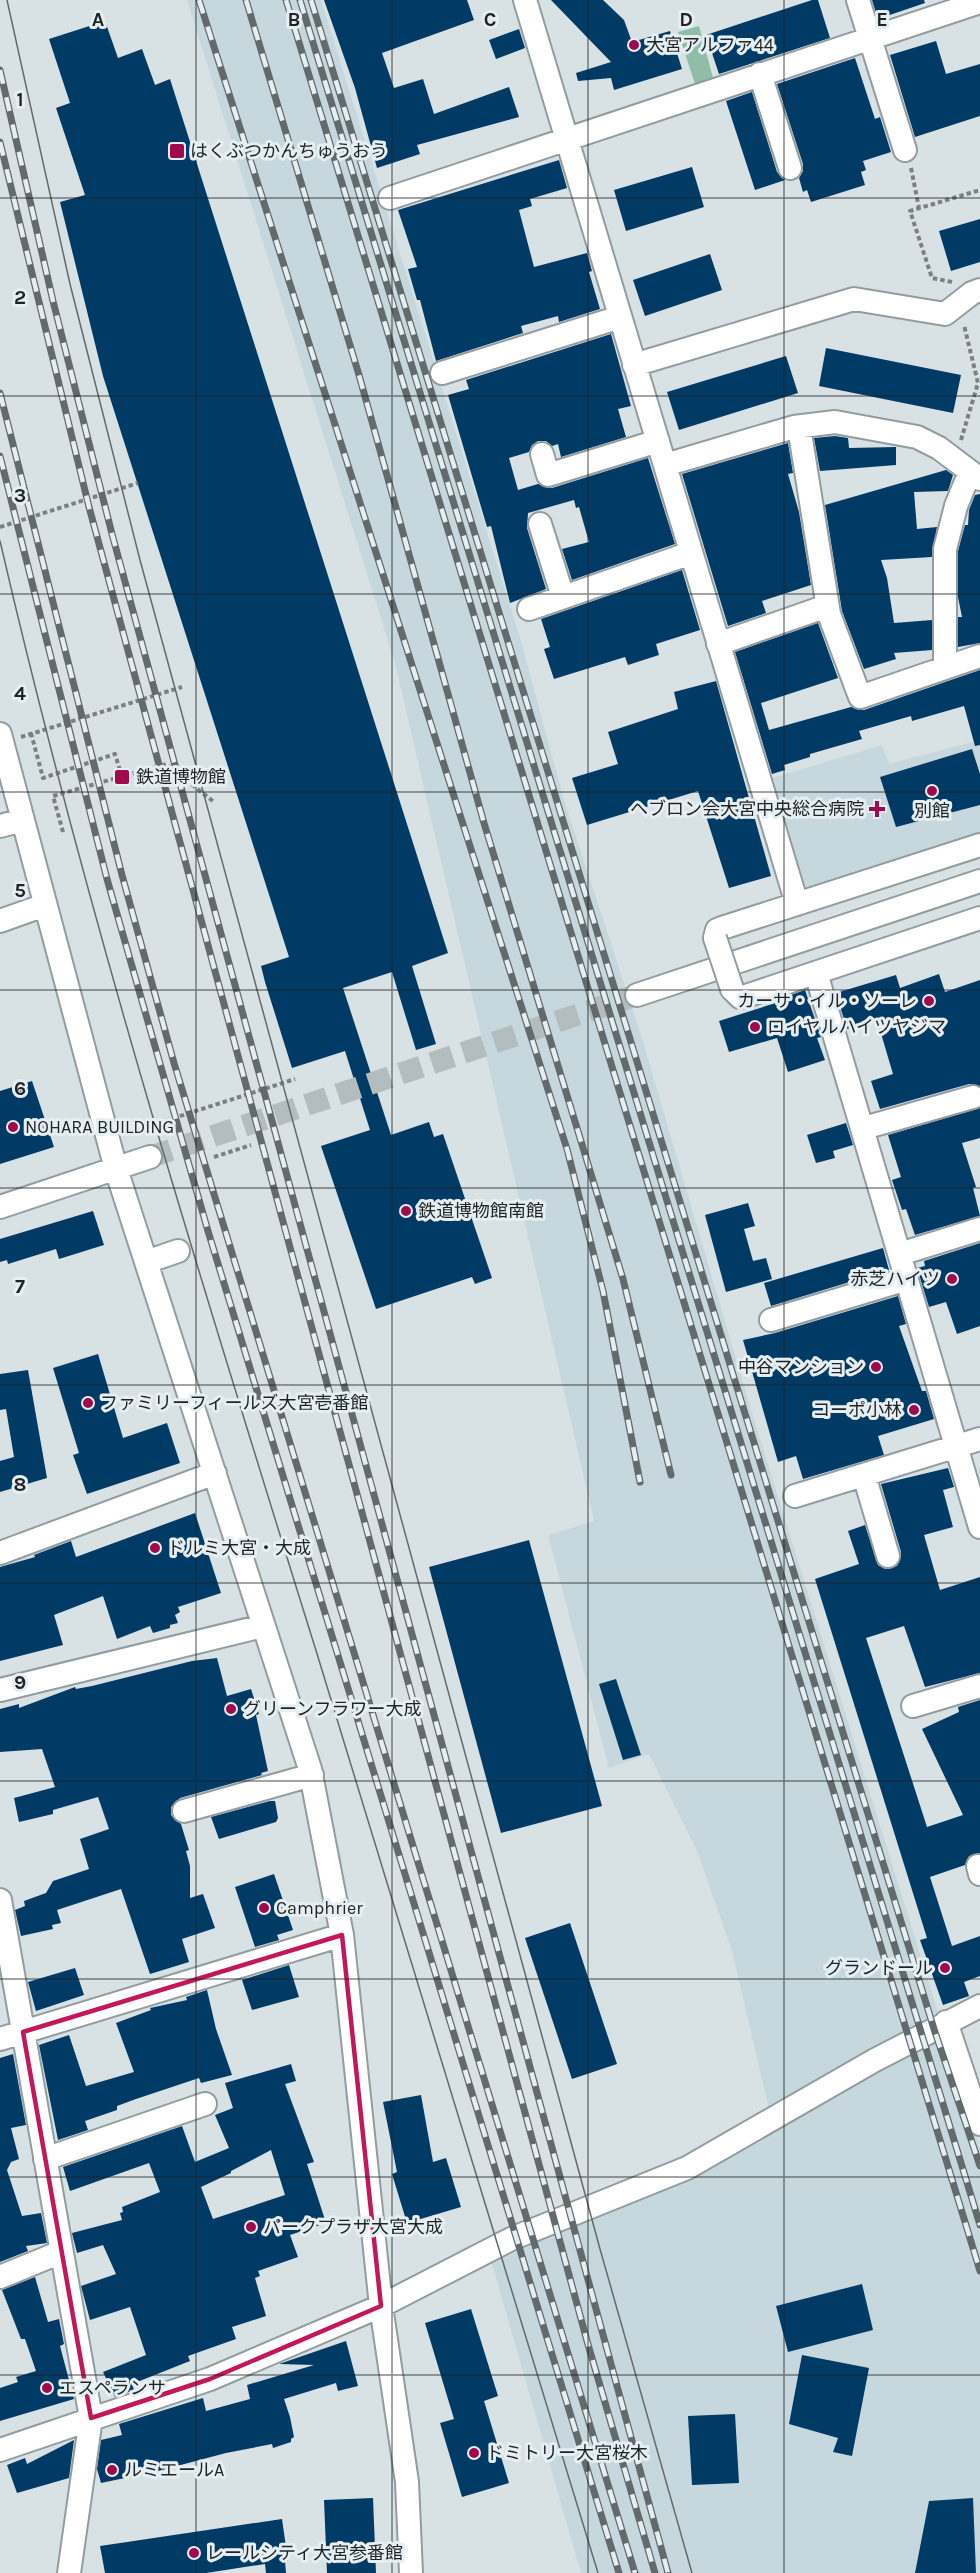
<svg xmlns="http://www.w3.org/2000/svg" width="980" height="2573" viewBox="0 0 980 2573" font-family="Karla,'Noto Sans JP',sans-serif">
	<style>
		.built { fill: #c6d8de }
		.green { fill: #8fbda5 }
		.building { fill: #003b66; fill-rule: evenodd }
		.lines { fill: none; stroke-linecap: round; stroke-linejoin: round }
		.minor-tunnel { stroke: #b3bcbe; stroke-width: 22; stroke-dasharray: 22 11; stroke-linecap: butt }
		.minor-casing { stroke: #939c9f; stroke-width: 26 }
		.path { stroke: #7a8183; stroke-width: 4; stroke-dasharray: 4.5 3; stroke-linecap: butt }
		.minor { stroke: #fff; stroke-width: 22 }
		.tram { stroke: #636a6b; stroke-width: 1.5 }
		.rail-casing { stroke: #636a6b; stroke-width: 7 }
		.rail { stroke: #e5eff3; stroke-width: 4.5; stroke-dasharray: 14; stroke-linecap: butt }
		.minor-bridge-casing { stroke: #939c9f; stroke-width: 26; stroke-linecap: butt }
		.minor-bridge { stroke: #fff; stroke-width: 22 }
		.marked { fill: none; stroke: #c2185b; stroke-width: 4.5; stroke-linejoin: round }
		.grid { fill: none; stroke: #1f2324; stroke-width: 1.5; stroke-opacity: 0.55 }
		.poi-dot { fill: #a0094d; stroke: #e5eff3; stroke-width: 2 }
		.labels { text-anchor: middle; dominant-baseline: central; stroke-width: 6; stroke-linejoin: round; paint-order: stroke }
		.poi-label { font-size: 18px; fill: #1f2324; stroke: #e5eff3; text-anchor: start }
		.grid-label { font-size: 20px; text-anchor: middle; font-weight: bold; fill: #1f2324; stroke: #e5eff3; stroke-width: 6; stroke-linejoin: round; paint-order: stroke }
	</style>
	<rect width="100%" height="100%" fill="#d8e2e5"/>
	<!-- built -->
	<path class="built" d="M 187,0 L 321,0 L 521,641 L 564,800 L 641,1035 L 749,1403 L 938,2012 L 769,2109 L 732,1951 L 697,1851 L 649,1754 L 609,1768 L 548,1535 L 594,1521 L 395,663 Z
		M 980,740 L 980,838 L 802,896 L 766,780 L 882,745 L 889,764 Z
		M 942,2038 L 980,2147 L 980,2573 L 581,2573 L 492,2264 L 548,2236 L 707,2171 L 919,2048 Z"/>
	<!-- green -->
	<path class="green" d="M 699,26 L 713,78 L 695,84 L 678,32 Z"/>
	<!-- building -->
	<path class="building" d="M 324,0 L 467,0 L 474,20 L 382,53 L 394,88 L 423,79 L 434,114 L 509,87 L 519,117 L 417,145 L 420,154 L 377,168 L 355,88 Z
		M 551,0 L 603,0 L 624,20 L 632,42 L 670,31 L 682,69 L 614,90 L 611,78 L 578,81 L 576,73 L 611,62 Z
		M 812,0 L 818,0 L 830,38 L 719,74 L 706,35 Z
		M 872,0 L 924,0 L 925,3 L 878,19 Z
		M 105,21 L 118,58 L 142,49 L 155,85 L 170,79 L 448,953 L 412,966 L 436,1044 L 416,1050 L 392,972 L 343,988 L 391,1135 L 429,1122 L 434,1137 L 443,1134 L 492,1278 L 475,1284 L 472,1277 L 376,1309 L 321,1146 L 370,1130 L 345,1051 L 292,1068 L 265,982 L 261,966 L 289,957 L 103,376 L 60,202 L 85,195 L 56,108 L 70,103 L 49,39 Z
		M 519,29 L 525,48 L 496,59 L 489,40 Z
		M 936,41 L 946,74 L 980,64 L 980,116 L 915,137 L 890,55 Z
		M 855,58 L 875,119 L 880,117 L 891,152 L 863,161 L 866,170 L 861,172 L 865,185 L 811,202 L 807,190 L 803,192 L 799,178 L 803,171 L 803,164 L 777,84 Z
		M 752,92 L 777,172 L 785,180 L 755,190 L 726,101 Z
		M 559,160 L 567,188 L 530,199 L 532,206 L 519,210 L 534,267 L 587,253 L 592,271 L 589,272 L 600,309 L 559,322 L 558,316 L 521,326 L 523,333 L 436,361 L 420,300 L 417,300 L 408,269 L 417,267 L 398,210 Z
		M 692,167 L 704,207 L 626,231 L 614,190 Z
		M 980,219 L 980,262 L 951,271 L 939,231 Z
		M 710,254 L 722,290 L 645,316 L 633,280 Z
		M 611,334 L 631,406 L 618,409 L 626,437 L 561,457 L 558,444 L 552,446 L 546,441 L 538,441 L 532,445 L 529,452 L 509,458 L 518,490 L 538,484 L 552,488 L 648,458 L 675,544 L 572,580 L 562,549 L 589,542 L 579,507 L 576,508 L 574,500 L 528,513 L 527,528 L 546,589 L 510,603 L 491,526 L 487,527 L 448,395 L 469,389 L 466,380 Z
		M 826,348 L 961,375 L 953,413 L 819,386 Z
		M 786,356 L 798,393 L 679,430 L 667,392 Z
		M 835,436 L 848,438 L 849,448 L 896,447 L 896,465 L 820,471 L 814,438 Z
		M 788,443 L 793,473 L 788,474 L 799,512 L 811,585 L 762,601 L 766,613 L 728,626 L 682,474 Z
		M 946,470 L 953,475 L 948,491 L 914,492 L 917,529 L 937,527 L 932,557 L 881,560 L 887,578 L 894,623 L 932,620 L 932,650 L 894,653 L 896,659 L 864,669 L 842,611 L 825,505 Z
		M 980,494 L 980,643 L 958,647 L 958,617 L 962,617 L 958,597 L 958,551 L 965,525 L 968,525 L 969,510 L 975,495 Z
		M 682,570 L 700,630 L 656,644 L 659,655 L 628,665 L 625,657 L 554,679 L 544,649 L 550,647 L 541,619 Z
		M 818,623 L 838,678 L 761,703 L 769,730 L 851,707 L 864,710 L 980,670 L 980,745 L 975,746 L 964,706 L 912,721 L 911,716 L 859,731 L 862,739 L 810,754 L 810,757 L 784,765 L 785,770 L 772,774 L 735,652 Z
		M 716,681 L 771,876 L 729,888 L 698,791 L 587,825 L 572,778 L 618,764 L 608,732 L 678,709 L 674,692 Z
		M 972,749 L 980,774 L 980,805 L 896,827 L 880,777 Z
		M 939,974 L 945,992 L 980,980 L 980,1086 L 969,1084 L 880,1109 L 871,1081 L 893,1074 L 877,1020 L 847,1029 L 836,993 L 896,975 L 900,988 Z
		M 805,990 L 821,1037 L 817,1038 L 825,1060 L 788,1072 L 777,1038 L 729,1052 L 719,1021 L 785,1000 L 785,997 Z
		M 32,1081 L 54,1147 L 0,1164 L 0,1091 Z
		M 980,1108 L 980,1138 L 962,1143 L 976,1187 L 973,1188 L 980,1216 L 915,1235 L 906,1209 L 902,1210 L 892,1180 L 901,1177 L 888,1135 Z
		M 846,1123 L 853,1145 L 833,1151 L 835,1158 L 816,1163 L 807,1135 Z
		M 748,1203 L 755,1226 L 744,1229 L 753,1261 L 766,1258 L 772,1279 L 726,1292 L 705,1215 Z
		M 93,1211 L 104,1245 L 59,1259 L 56,1249 L 8,1264 L 7,1260 L 0,1262 L 0,1239 Z
		M 980,1243 L 980,1326 L 957,1334 L 946,1302 L 929,1307 L 917,1268 L 925,1266 L 924,1261 Z
		M 883,1248 L 889,1270 L 771,1306 L 764,1283 Z
		M 898,1296 L 906,1324 L 899,1326 L 922,1391 L 926,1391 L 934,1419 L 878,1436 L 884,1455 L 803,1479 L 796,1456 L 778,1462 L 743,1340 L 775,1333 Z
		M 98,1354 L 123,1438 L 167,1423 L 180,1463 L 87,1494 L 73,1455 L 79,1453 L 53,1368 Z
		M 28,1370 L 47,1478 L 0,1492 L 0,1461 L 14,1457 L 6,1409 L 0,1410 L 0,1374 Z
		M 948,1468 L 954,1487 L 943,1490 L 953,1527 L 924,1535 L 940,1590 L 980,1577 L 980,1673 L 925,1687 L 904,1626 L 866,1638 L 927,1827 L 963,1815 L 922,1729 L 959,1712 L 958,1707 L 980,1700 L 980,1853 L 969,1856 L 965,1865 L 930,1877 L 952,1946 L 980,1936 L 980,1976 L 964,1982 L 969,1996 L 943,2005 L 920,1940 L 927,1938 L 815,1579 L 859,1564 L 848,1531 L 865,1525 L 878,1565 L 885,1569 L 897,1566 L 901,1552 L 881,1484 Z
		M 195,1513 L 221,1593 L 178,1607 L 180,1612 L 175,1615 L 178,1623 L 170,1625 L 170,1628 L 153,1633 L 150,1626 L 117,1639 L 103,1596 L 54,1615 L 63,1645 L 0,1661 L 0,1567 L 35,1557 L 34,1555 L 71,1541 L 76,1557 Z
		M 529,1540 L 602,1806 L 501,1833 L 429,1567 Z
		M 217,1658 L 227,1696 L 251,1689 L 259,1714 L 256,1715 L 268,1771 L 261,1773 L 262,1775 L 180,1798 L 171,1807 L 171,1815 L 181,1824 L 189,1850 L 186,1851 L 190,1866 L 190,1898 L 203,1894 L 215,1928 L 182,1939 L 189,1962 L 150,1974 L 121,1889 L 57,1910 L 61,1923 L 52,1925 L 53,1929 L 21,1936 L 15,1910 L 25,1906 L 24,1901 L 46,1893 L 53,1881 L 89,1869 L 80,1839 L 109,1829 L 98,1797 L 53,1810 L 53,1814 L 19,1822 L 14,1798 L 55,1787 L 42,1749 L 0,1752 L 0,1709 L 19,1704 L 19,1708 L 75,1687 L 76,1689 L 92,1686 L 192,1661 Z
		M 616,1679 L 641,1755 L 623,1760 L 599,1684 Z
		M 270,1801 L 275,1801 L 278,1818 L 276,1822 L 219,1839 L 211,1817 Z
		M 274,1874 L 293,1930 L 277,1935 L 279,1940 L 255,1947 L 235,1887 Z
		M 570,1923 L 617,2064 L 572,2079 L 525,1938 Z
		M 289,1965 L 299,1997 L 252,2010 L 242,1980 Z
		M 75,1968 L 84,1995 L 36,2011 L 28,1982 Z
		M 207,1990 L 216,2029 L 232,2075 L 201,2083 L 199,2078 L 136,2099 L 117,2106 L 117,2110 L 85,2121 L 88,2130 L 58,2140 L 39,2045 L 69,2035 L 86,2086 L 134,2072 L 116,2023 L 151,2010 L 150,2008 L 187,2000 L 186,1997 Z
		M 13,2054 L 26,2125 L 11,2128 L 19,2159 L 11,2162 L 7,2170 L 22,2216 L 41,2213 L 47,2243 L 26,2246 L 28,2251 L 0,2262 L 0,2058 Z
		M 291,2064 L 296,2081 L 285,2084 L 314,2162 L 307,2164 L 326,2223 L 290,2235 L 298,2257 L 258,2271 L 260,2276 L 255,2278 L 266,2316 L 232,2327 L 236,2339 L 188,2356 L 190,2361 L 132,2384 L 134,2390 L 115,2397 L 103,2372 L 146,2355 L 130,2307 L 90,2320 L 81,2286 L 116,2274 L 103,2245 L 77,2253 L 72,2233 L 122,2220 L 120,2213 L 123,2212 L 122,2207 L 160,2192 L 149,2163 L 70,2191 L 63,2167 L 182,2126 L 195,2162 L 229,2148 L 215,2115 L 233,2108 L 225,2083 ZM 271,2150 L 285,2195 L 213,2219 L 201,2187 L 231,2173 L 231,2171 Z
		M 421,2095 L 433,2162 L 446,2158 L 461,2207 L 407,2223 L 392,2174 L 397,2172 L 383,2102 Z
		M 35,2277 L 48,2322 L 59,2319 L 64,2344 L 60,2346 L 74,2399 L 0,2421 L 0,2388 L 18,2382 L 16,2377 L 36,2371 L 25,2339 L 21,2339 L 2,2290 Z
		M 862,2284 L 873,2330 L 788,2352 L 776,2306 Z
		M 471,2309 L 498,2396 L 484,2401 L 509,2483 L 462,2497 L 440,2423 L 454,2419 L 425,2323 Z
		M 346,2341 L 358,2386 L 338,2391 L 336,2383 L 284,2399 L 290,2417 L 294,2437 L 291,2439 L 291,2442 L 273,2448 L 272,2444 L 226,2453 L 158,2471 L 101,2483 L 97,2469 L 101,2440 L 122,2435 L 119,2424 L 203,2398 L 206,2411 L 250,2399 L 247,2385 L 314,2365 L 279,2364 Z
		M 802,2355 L 869,2368 L 852,2456 L 833,2452 L 838,2438 L 789,2424 Z
		M 735,2414 L 739,2483 L 692,2485 L 688,2416 Z
		M 74,2440 L 69,2478 L 17,2493 L 7,2465 L 25,2458 L 27,2464 Z
		M 373,2498 L 376,2573 L 327,2573 L 324,2500 Z
		M 973,2498 L 976,2573 L 915,2573 L 929,2501 Z
		M 282,2519 L 288,2561 L 285,2561 L 286,2573 L 266,2573 L 265,2564 L 206,2573 L 105,2573 L 100,2546 Z"/>
	<g class="lines">
		<!-- minor-tunnel -->
		<path class="minor-tunnel" d="M 150,1157 L 637,995"/>
		<!-- minor casing -->
		<g class="minor-casing">
			<path id="minor" d="M 525,0 L 797,904
				M 858,0 L 905,150
				M 760,74 L 790,168
				M 390,198 L 980,2
				M 634,365 L 854,299 L 945,314 L 972,293 L 980,290
				M 442,373 L 620,317
				M 799,427 L 829,614 L 860,697 L 980,656
				M 542,454 L 548,475 L 658,441
				M 665,465 L 794,427 L 835,422 L 917,437 L 939,448 L 980,479
				M 540,524 L 563,597
				M 529,609 L 691,553
				M 718,644 L 827,606
				M 945,668 L 945,549 L 956,506 L 970,472
				M 0,734 L 116,1169 L 310,1769 L 342,1935 L 381,2306 L 407,2482 L 411,2573
				M 0,826 L 23,820
				M 0,921 L 45,905
				M 715,938 L 717,930 L 722,928 L 980,845
				M 816,973 L 980,1527
				M 732,989 L 740,997 L 746,996 L 980,918
				M 637,995 L 980,881
				M 864,1128 L 973,1097
				M 0,1207 L 150,1157
				M 900,1254 L 980,1229
				M 146,1262 L 178,1251
				M 771,1320 L 907,1279
				M 864,1475 L 888,1556
				M 795,1496 L 980,1439
				M 0,1553 L 215,1473
				M 0,1690 L 263,1626
				M 913,1706 L 980,1686
				M 184,1811 L 312,1775
				M 978,1866 L 980,1874
				M 0,1900 L 91,2418 L 69,2573
				M 946,2022 L 980,2124
				M 0,2039 L 342,1935
				M 45,2159 L 205,2104
				M 0,2277 L 61,2252
				M 0,2450 L 210,2379 L 381,2306 L 511,2239 L 687,2168 L 875,2060 L 980,2006"/>
		</g>
		<!-- path -->
		<path class="path" d="M 911,168 L 919,208
			M 952,282 L 932,278 L 910,211 L 980,190
			M 961,440 L 978,383 L 964,325
			M 0,527 L 138,483
			M 31,733 L 43,778 L 115,754 L 122,777
			M 21,737 L 182,687
			M 63,832 L 53,796 L 166,764 L 214,802
			M 137,1130 L 295,1079
			M 214,1157 L 251,1145"/>
		<!-- minor -->
		<use href="#minor" class="minor"/>
		<!-- tram -->
		<path class="tram" d="M 7,0 L 70,284 L 140,560 L 600,2249 L 692,2573
			M 0,541 C 87,918 203,1288 318,1657 C 412,1962 504,2268 598,2573"/>
		<!-- rail casing -->
		<g class="rail-casing">
			<path id="rail" d="M 199,0 L 567,1149 L 603,1291 L 640,1482
				M 246,0 L 359,375 L 484,823 L 623,1279 L 671,1475
				M 286,0 L 980,2271
				M 300,0 L 980,2225
				M 311,0 L 934,2029 L 980,2166
				M 0,70 L 53,301 L 112,534 L 668,2573
				M 0,142 L 89,507 L 587,2341 L 655,2573
				M 0,393 L 122,875 L 174,1063 L 635,2573
				M 0,456 L 107,879 L 208,1231 L 619,2573"/>
		</g>
		<!-- rail -->
		<use href="#rail" class="rail"/>
		<!-- minor-bridge casing -->
		<g class="minor-bridge-casing">
			<path id="minor-bridge" d="M 715,938 L 732,989"/>
		</g>
		<!-- minor-bridge -->
		<use href="#minor-bridge" class="minor-bridge"/>
	</g>
	<!-- marked area -->
	<path class="marked" d="M 342,1935 L 381,2306 L 210,2379 L 91,2418 L 23,2032 Z"/>
	<!-- grid -->
	<path class="grid" d="M 196,0 L 196,2573M 392,0 L 392,2573M 588,0 L 588,2573M 784,0 L 784,2573M 0,198 L 980,198M 0,396 L 980,396M 0,594 L 980,594M 0,792 L 980,792M 0,990 L 980,990M 0,1188 L 980,1188M 0,1385 L 980,1385M 0,1583 L 980,1583M 0,1781 L 980,1781M 0,1979 L 980,1979M 0,2177 L 980,2177M 0,2375 L 980,2375"/>
	<!-- markers -->
	<g class="poi-dot">
		<circle cx="634" cy="45" r="6"/>
		<rect x="169" y="143" width="16" height="16" rx="3"/>
		<rect x="114" y="769" width="16" height="16" rx="3"/>
		<circle cx="932" cy="791" r="6"/>
		<path d="M874 800h6v6h6v6h-6v6h-6v-6h-6v-6h6z"/>
		<circle cx="929" cy="1001" r="6"/>
		<circle cx="755" cy="1027" r="6"/>
		<circle cx="13" cy="1127" r="6"/>
		<circle cx="406" cy="1211" r="6"/>
		<circle cx="952" cy="1279" r="6"/>
		<circle cx="876" cy="1367" r="6"/>
		<circle cx="88" cy="1403" r="6"/>
		<circle cx="914" cy="1410" r="6"/>
		<circle cx="155" cy="1548" r="6"/>
		<circle cx="231" cy="1709" r="6"/>
		<circle cx="264" cy="1908" r="6"/>
		<circle cx="945" cy="1968" r="6"/>
		<circle cx="251" cy="2227" r="6"/>
		<circle cx="47" cy="2388" r="6"/>
		<circle cx="474" cy="2453" r="6"/>
		<circle cx="112" cy="2470" r="6"/>
		<circle cx="194" cy="2553" r="6"/>
	</g>
	<g class="labels">
		<!-- poi labels -->
		<g class="poi-label">
			<text x="646" y="45">大宮アルファ44</text>
			<text x="190" y="151">はくぶつかんちゅうおう</text>
			<text x="136" y="777">鉄道博物館</text>
			<text x="864" y="809" text-anchor="end">ヘブロン会大宮中央総合病院</text>
			<text x="932" y="811" text-anchor="middle">別館</text>
			<text x="917" y="1001" text-anchor="end">カーサ・イル・ソーレ</text>
			<text x="767" y="1027">ロイヤルハイツヤジマ</text>
			<text x="25" y="1127">NOHARA BUILDING</text>
			<text x="418" y="1211">鉄道博物館南館</text>
			<text x="940" y="1279" text-anchor="end">赤芝ハイツ</text>
			<text x="864" y="1367" text-anchor="end">中谷マンション</text>
			<text x="100" y="1403">ファミリーフィールズ大宮壱番館</text>
			<text x="902" y="1410" text-anchor="end">コーポ小林</text>
			<text x="167" y="1548">ドルミ大宮・大成</text>
			<text x="243" y="1709">グリーンフラワー大成</text>
			<text x="276" y="1908">Camphrier</text>
			<text x="933" y="1968" text-anchor="end">グランドール</text>
			<text x="263" y="2227">パークプラザ大宮大成</text>
			<text x="59" y="2388">エスペランサ</text>
			<text x="486" y="2453">ドミトリー大宮桜木</text>
			<text x="124" y="2470">ルミエールA</text>
			<text x="206" y="2553">レールシティ大宮参番館</text>
		</g>
	</g>
	<g class="grid-label">
		<text x="98" y="26">A</text>
		<text x="294" y="26">B</text>
		<text x="490" y="26">C</text>
		<text x="686" y="26">D</text>
		<text x="882" y="26">E</text>
		<text x="20" y="106">1</text>
		<text x="20" y="304">2</text>
		<text x="20" y="502">3</text>
		<text x="20" y="700">4</text>
		<text x="20" y="897">5</text>
		<text x="20" y="1095">6</text>
		<text x="20" y="1293">7</text>
		<text x="20" y="1491">8</text>
		<text x="20" y="1689">9</text>
	</g>
</svg>
